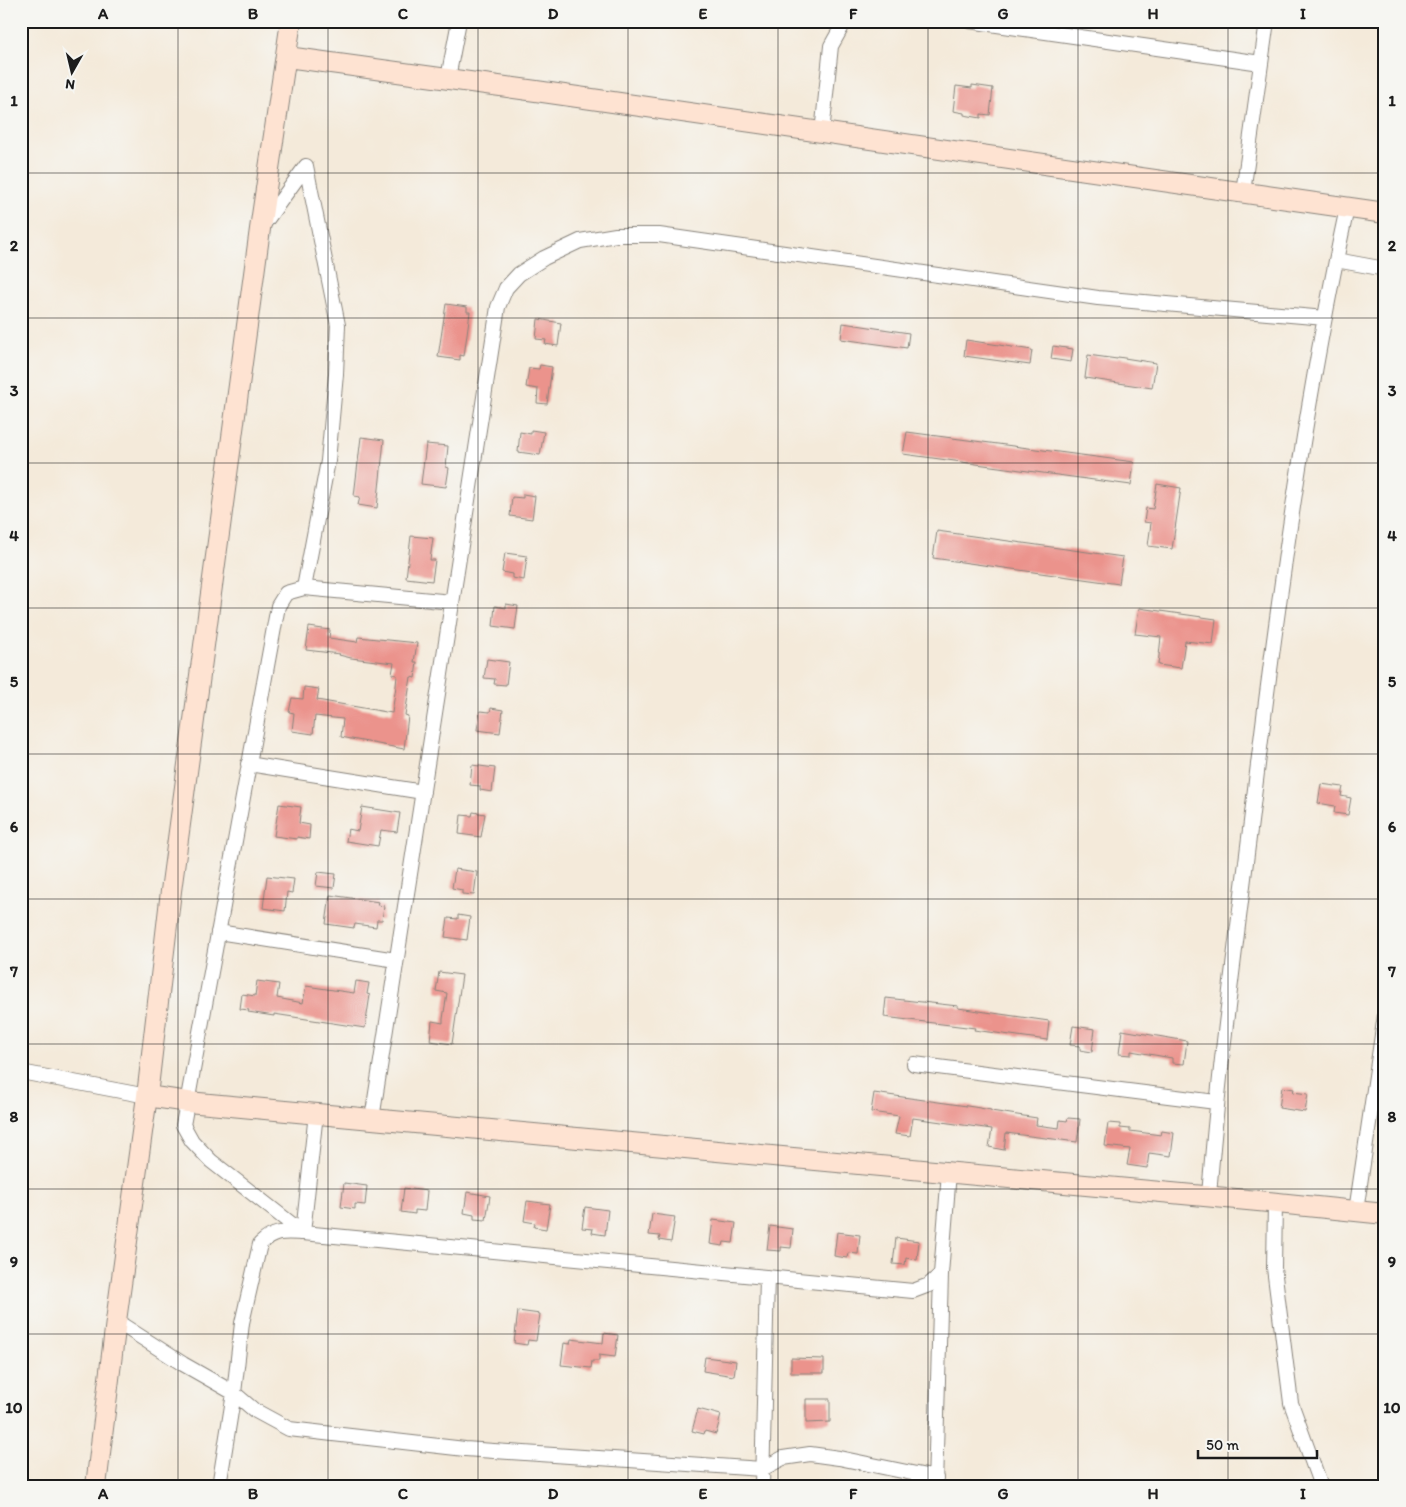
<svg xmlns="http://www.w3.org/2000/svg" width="1406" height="1507" viewBox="0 0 1406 1507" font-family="Itim,sans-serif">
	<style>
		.building { fill: #eb938c }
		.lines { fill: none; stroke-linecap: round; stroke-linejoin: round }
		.street-casing { stroke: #88837b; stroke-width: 16 }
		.secondary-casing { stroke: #88837b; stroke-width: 22 }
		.street { stroke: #fff; stroke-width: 14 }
		.secondary { stroke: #fee3d2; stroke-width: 20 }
		.grid { fill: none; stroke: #1c1c1c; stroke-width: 1; stroke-opacity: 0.55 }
		.neatline { fill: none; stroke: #1c1c1c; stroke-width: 2 }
		.grid-label { font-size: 16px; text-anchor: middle; font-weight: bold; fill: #1c1c1c }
	</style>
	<rect width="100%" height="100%" fill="#f6f6f2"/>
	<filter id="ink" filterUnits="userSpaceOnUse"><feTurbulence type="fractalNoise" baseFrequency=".02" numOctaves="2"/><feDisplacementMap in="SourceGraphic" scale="10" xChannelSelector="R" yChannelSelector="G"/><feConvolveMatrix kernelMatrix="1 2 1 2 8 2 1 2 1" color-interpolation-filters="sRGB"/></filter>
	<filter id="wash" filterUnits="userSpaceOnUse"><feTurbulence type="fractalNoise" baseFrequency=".0096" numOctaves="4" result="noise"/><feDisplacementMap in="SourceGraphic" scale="20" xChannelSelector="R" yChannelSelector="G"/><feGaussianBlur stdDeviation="1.12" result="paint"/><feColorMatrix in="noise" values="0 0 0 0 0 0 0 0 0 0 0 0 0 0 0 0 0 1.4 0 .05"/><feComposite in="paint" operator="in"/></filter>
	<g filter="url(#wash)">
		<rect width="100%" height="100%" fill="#f4eada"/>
		<g id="blocks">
			<!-- building -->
			<path class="building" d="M 972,85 L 993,88 L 990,115 L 981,114 L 981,118 L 964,115 L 964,113 L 953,111 L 956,86 L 972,88 Z
				M 446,304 L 467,307 L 467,312 L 470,312 L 464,356 L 460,355 L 460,360 L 438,357 Z
				M 538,319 L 561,323 L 558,346 L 545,344 L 546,340 L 536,339 Z
				M 843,323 L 909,333 L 907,348 L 841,339 Z
				M 966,340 L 1032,350 L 1030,365 L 964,356 Z
				M 1053,346 L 1073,349 L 1071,362 L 1051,359 Z
				M 1088,355 L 1117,359 L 1118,357 L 1156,363 L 1152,388 L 1085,378 Z
				M 540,365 L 552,367 L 547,404 L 537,403 L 538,389 L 526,387 L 529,368 L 539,369 Z
				M 531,430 L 544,432 L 540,455 L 518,452 L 520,432 L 531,434 Z
				M 907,432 L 1134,462 L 1131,485 L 903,454 Z
				M 361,437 L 384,440 L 377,508 L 358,505 L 360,497 L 354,496 Z
				M 426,444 L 448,446 L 446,467 L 449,468 L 446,487 L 421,484 Z
				M 1157,484 L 1181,488 L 1172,549 L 1148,546 L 1151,523 L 1144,522 L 1146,508 L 1153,509 Z
				M 523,494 L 535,496 L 532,519 L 510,516 L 512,497 L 523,498 Z
				M 937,531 L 1123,557 L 1119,584 L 933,558 Z
				M 411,536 L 433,538 L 430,560 L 435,560 L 432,581 L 406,578 Z
				M 505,553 L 527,556 L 524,580 L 512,578 L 512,574 L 502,572 Z
				M 506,604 L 518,606 L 515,629 L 493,626 L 495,606 L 506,608 Z
				M 1139,608 L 1216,619 L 1213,644 L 1185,641 L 1181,668 L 1158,665 L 1161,637 L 1135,634 Z
				M 309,627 L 330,630 L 329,638 L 357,642 L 358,637 L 417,643 L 414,662 L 417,662 L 415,678 L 411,677 L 405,715 L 408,716 L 404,749 L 341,737 L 343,719 L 315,716 L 313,734 L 292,731 L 294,713 L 289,712 L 292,698 L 303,699 L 304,687 L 319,689 L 317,700 L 392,713 L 396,686 L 397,675 L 392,674 L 394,663 L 351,658 L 339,655 L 340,654 L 306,650 Z
				M 487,659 L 509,662 L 506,685 L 494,684 L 495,679 L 484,678 Z
				M 491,708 L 503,710 L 500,733 L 477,730 L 480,711 L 490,712 Z
				M 472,765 L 495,768 L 492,792 L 480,790 L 480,786 L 470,785 Z
				M 1321,784 L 1343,787 L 1341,796 L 1351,798 L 1348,815 L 1334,813 L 1335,806 L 1318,803 Z
				M 279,804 L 301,807 L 299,823 L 310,825 L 309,839 L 297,837 L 297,839 L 274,836 Z
				M 362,807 L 400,813 L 397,832 L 381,830 L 378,846 L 346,841 L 348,829 L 358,831 Z
				M 473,812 L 485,814 L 481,837 L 459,834 L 461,815 L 472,816 Z
				M 455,869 L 477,872 L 474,895 L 462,894 L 462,890 L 452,888 Z
				M 318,872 L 336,874 L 334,888 L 316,886 Z
				M 267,876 L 294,879 L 292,893 L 287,892 L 285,911 L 263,908 Z
				M 330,895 L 379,902 L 378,905 L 384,906 L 382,920 L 377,920 L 376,927 L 355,924 L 354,928 L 326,924 Z
				M 458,915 L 470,917 L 467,940 L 445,937 L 448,918 L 458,919 Z
				M 439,972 L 462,975 L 452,1044 L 430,1041 L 432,1021 L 443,1023 L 443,1019 L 447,993 L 436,991 Z
				M 257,981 L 279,984 L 277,998 L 303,1003 L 306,986 L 354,993 L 356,981 L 369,983 L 367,994 L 370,995 L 365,1028 L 274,1014 L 274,1016 L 248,1012 L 249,1010 L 240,1009 L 242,994 L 255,996 Z
				M 886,998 L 958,1006 L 958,1008 L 1049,1021 L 1047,1040 L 974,1030 L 975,1028 L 884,1017 Z
				M 1073,1026 L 1095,1029 L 1092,1052 L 1080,1050 L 1080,1046 L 1070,1045 Z
				M 1122,1030 L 1187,1041 L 1184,1064 L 1172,1063 L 1172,1058 L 1131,1051 L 1131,1055 L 1119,1054 Z
				M 1282,1087 L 1294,1089 L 1293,1092 L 1308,1094 L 1305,1112 L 1279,1108 Z
				M 874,1093 L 974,1107 L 991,1110 L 991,1111 L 1037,1118 L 1036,1125 L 1059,1128 L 1060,1120 L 1067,1121 L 1068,1118 L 1080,1119 L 1077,1142 L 1006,1133 L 1004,1150 L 989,1147 L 992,1129 L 913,1118 L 910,1136 L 895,1134 L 899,1116 L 871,1112 Z
				M 1108,1123 L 1120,1124 L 1120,1128 L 1130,1129 L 1130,1131 L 1161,1135 L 1162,1131 L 1174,1133 L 1171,1156 L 1149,1153 L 1147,1168 L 1127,1165 L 1130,1149 L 1105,1146 Z
				M 344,1183 L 367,1186 L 365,1205 L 355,1204 L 355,1209 L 341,1207 Z
				M 404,1188 L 427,1191 L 425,1211 L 415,1210 L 415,1214 L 401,1212 Z
				M 467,1192 L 490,1196 L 486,1220 L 474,1219 L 474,1215 L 464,1213 Z
				M 527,1201 L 550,1204 L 546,1229 L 534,1227 L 535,1223 L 524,1221 Z
				M 585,1207 L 608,1210 L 605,1235 L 592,1233 L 593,1229 L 582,1228 Z
				M 652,1214 L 675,1217 L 671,1242 L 659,1240 L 660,1236 L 649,1235 Z
				M 713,1220 L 736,1223 L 733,1243 L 724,1242 L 723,1246 L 710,1244 Z
				M 770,1226 L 793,1229 L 791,1248 L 781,1247 L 781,1251 L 767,1250 Z
				M 837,1232 L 860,1235 L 858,1254 L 848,1253 L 847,1258 L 834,1256 Z
				M 896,1238 L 919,1241 L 917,1260 L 906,1258 L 905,1265 L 893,1264 Z
				M 518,1311 L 540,1314 L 536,1341 L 528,1340 L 527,1345 L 514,1343 Z
				M 604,1333 L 618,1335 L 615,1357 L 599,1355 L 599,1361 L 592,1361 L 591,1368 L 561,1365 L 564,1343 L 570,1344 L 571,1339 L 603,1343 Z
				M 705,1357 L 736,1361 L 734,1376 L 703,1371 Z
				M 791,1358 L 824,1359 L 824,1373 L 791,1373 Z
				M 806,1399 L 830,1399 L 830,1422 L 806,1423 Z
				M 698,1409 L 721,1415 L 716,1434 L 705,1431 L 704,1434 L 692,1431 Z"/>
		</g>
	</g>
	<g filter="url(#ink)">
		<use href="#blocks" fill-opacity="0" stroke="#88837b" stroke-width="1"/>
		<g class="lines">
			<!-- street casing -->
			<g class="street-casing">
				<path id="street" d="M 969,21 L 1261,63
					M 448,78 L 459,21
					M 822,133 L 831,46 L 845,21
					M 1243,192 L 1267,21
					M 263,225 L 306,166 L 338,325 L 336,374 L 328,461 L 304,588
					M 1336,260 L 1385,269
					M 452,602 L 304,588 L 286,593 L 278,606 L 183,1125 L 192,1141 L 211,1161 L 303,1233 L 913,1291 L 929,1285 L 941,1274 L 949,1172
					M 248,764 L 423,792
					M 218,932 L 396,960
					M 914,1064 L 1216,1102
					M 21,1072 L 147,1096
					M 372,1119 L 498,307 L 506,288 L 519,274 L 544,258 L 580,241 L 616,235 L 659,235 L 1098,298 L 1325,318
					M 1209,1196 C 1219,1063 1238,930 1254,797 C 1278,600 1305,402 1347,208
					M 1275,1203 L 1274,1268 L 1291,1403 L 1321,1486
					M 1356,1211 L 1385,1015
					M 116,1321 L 183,1364 L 234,1393 L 254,1410 L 289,1429 L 465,1449 L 762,1469 L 783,1458 L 810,1454 L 839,1458 L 936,1478
					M 219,1486 L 234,1393 L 242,1323 L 260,1244 C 275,1230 285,1232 303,1233 L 316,1113
					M 762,1486 L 767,1277
					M 935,1486 L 941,1274"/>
			</g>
			<!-- secondary casing -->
			<g class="secondary-casing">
				<path id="secondary" d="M 287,57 L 536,91 L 1385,213
					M 147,1096 L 188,1102 L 1258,1201 L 1385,1214
					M 96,1486 L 116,1321 L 147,1096 L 171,891 L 260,229 L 291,21"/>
			</g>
			<!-- street -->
			<use href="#street" class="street"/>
			<!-- secondary -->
			<use href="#secondary" class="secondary"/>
		</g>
	</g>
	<!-- grid -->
	<path class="grid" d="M 178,21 L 178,1486M 328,21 L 328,1486M 478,21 L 478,1486M 628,21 L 628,1486M 778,21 L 778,1486M 928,21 L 928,1486M 1078,21 L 1078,1486M 1228,21 L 1228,1486M 21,173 L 1385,173M 21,318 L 1385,318M 21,463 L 1385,463M 21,608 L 1385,608M 21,754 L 1385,754M 21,899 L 1385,899M 21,1044 L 1385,1044M 21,1189 L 1385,1189M 21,1334 L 1385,1334"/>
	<!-- margin -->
	<rect width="1406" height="1507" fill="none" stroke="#f6f6f2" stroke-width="55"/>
	<!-- north arrow -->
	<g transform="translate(72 72) rotate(188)" stroke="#f6f6f2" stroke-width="4" paint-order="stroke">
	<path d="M0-4L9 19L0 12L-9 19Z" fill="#1c1c1c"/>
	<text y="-8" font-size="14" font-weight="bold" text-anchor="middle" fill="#1c1c1c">N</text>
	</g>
	<!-- scale -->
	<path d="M1198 1450v8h119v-8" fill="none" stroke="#1c1c1c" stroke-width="2.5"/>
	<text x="1206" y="1450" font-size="15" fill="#1c1c1c" stroke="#f6f6f2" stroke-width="4" paint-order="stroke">50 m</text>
	<rect x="28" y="28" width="1350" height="1452" class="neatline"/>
	<g class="grid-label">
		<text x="103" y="19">A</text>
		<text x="253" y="19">B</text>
		<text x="403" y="19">C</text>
		<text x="553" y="19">D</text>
		<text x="703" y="19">E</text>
		<text x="853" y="19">F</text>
		<text x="1003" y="19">G</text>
		<text x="1153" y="19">H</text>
		<text x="1303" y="19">I</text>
		<text x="14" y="106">1</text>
		<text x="1392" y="106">1</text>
		<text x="14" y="251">2</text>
		<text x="1392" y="251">2</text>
		<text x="14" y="396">3</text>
		<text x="1392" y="396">3</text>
		<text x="14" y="541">4</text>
		<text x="1392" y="541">4</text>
		<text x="14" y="687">5</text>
		<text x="1392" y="687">5</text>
		<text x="14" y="832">6</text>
		<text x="1392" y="832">6</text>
		<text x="14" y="977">7</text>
		<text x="1392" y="977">7</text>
		<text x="14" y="1122">8</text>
		<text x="1392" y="1122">8</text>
		<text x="14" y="1267">9</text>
		<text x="1392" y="1267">9</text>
		<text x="14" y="1413">10</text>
		<text x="1392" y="1413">10</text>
		<text x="103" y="1499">A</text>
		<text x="253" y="1499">B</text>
		<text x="403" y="1499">C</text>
		<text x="553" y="1499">D</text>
		<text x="703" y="1499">E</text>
		<text x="853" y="1499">F</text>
		<text x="1003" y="1499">G</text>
		<text x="1153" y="1499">H</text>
		<text x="1303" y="1499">I</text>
	</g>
</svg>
